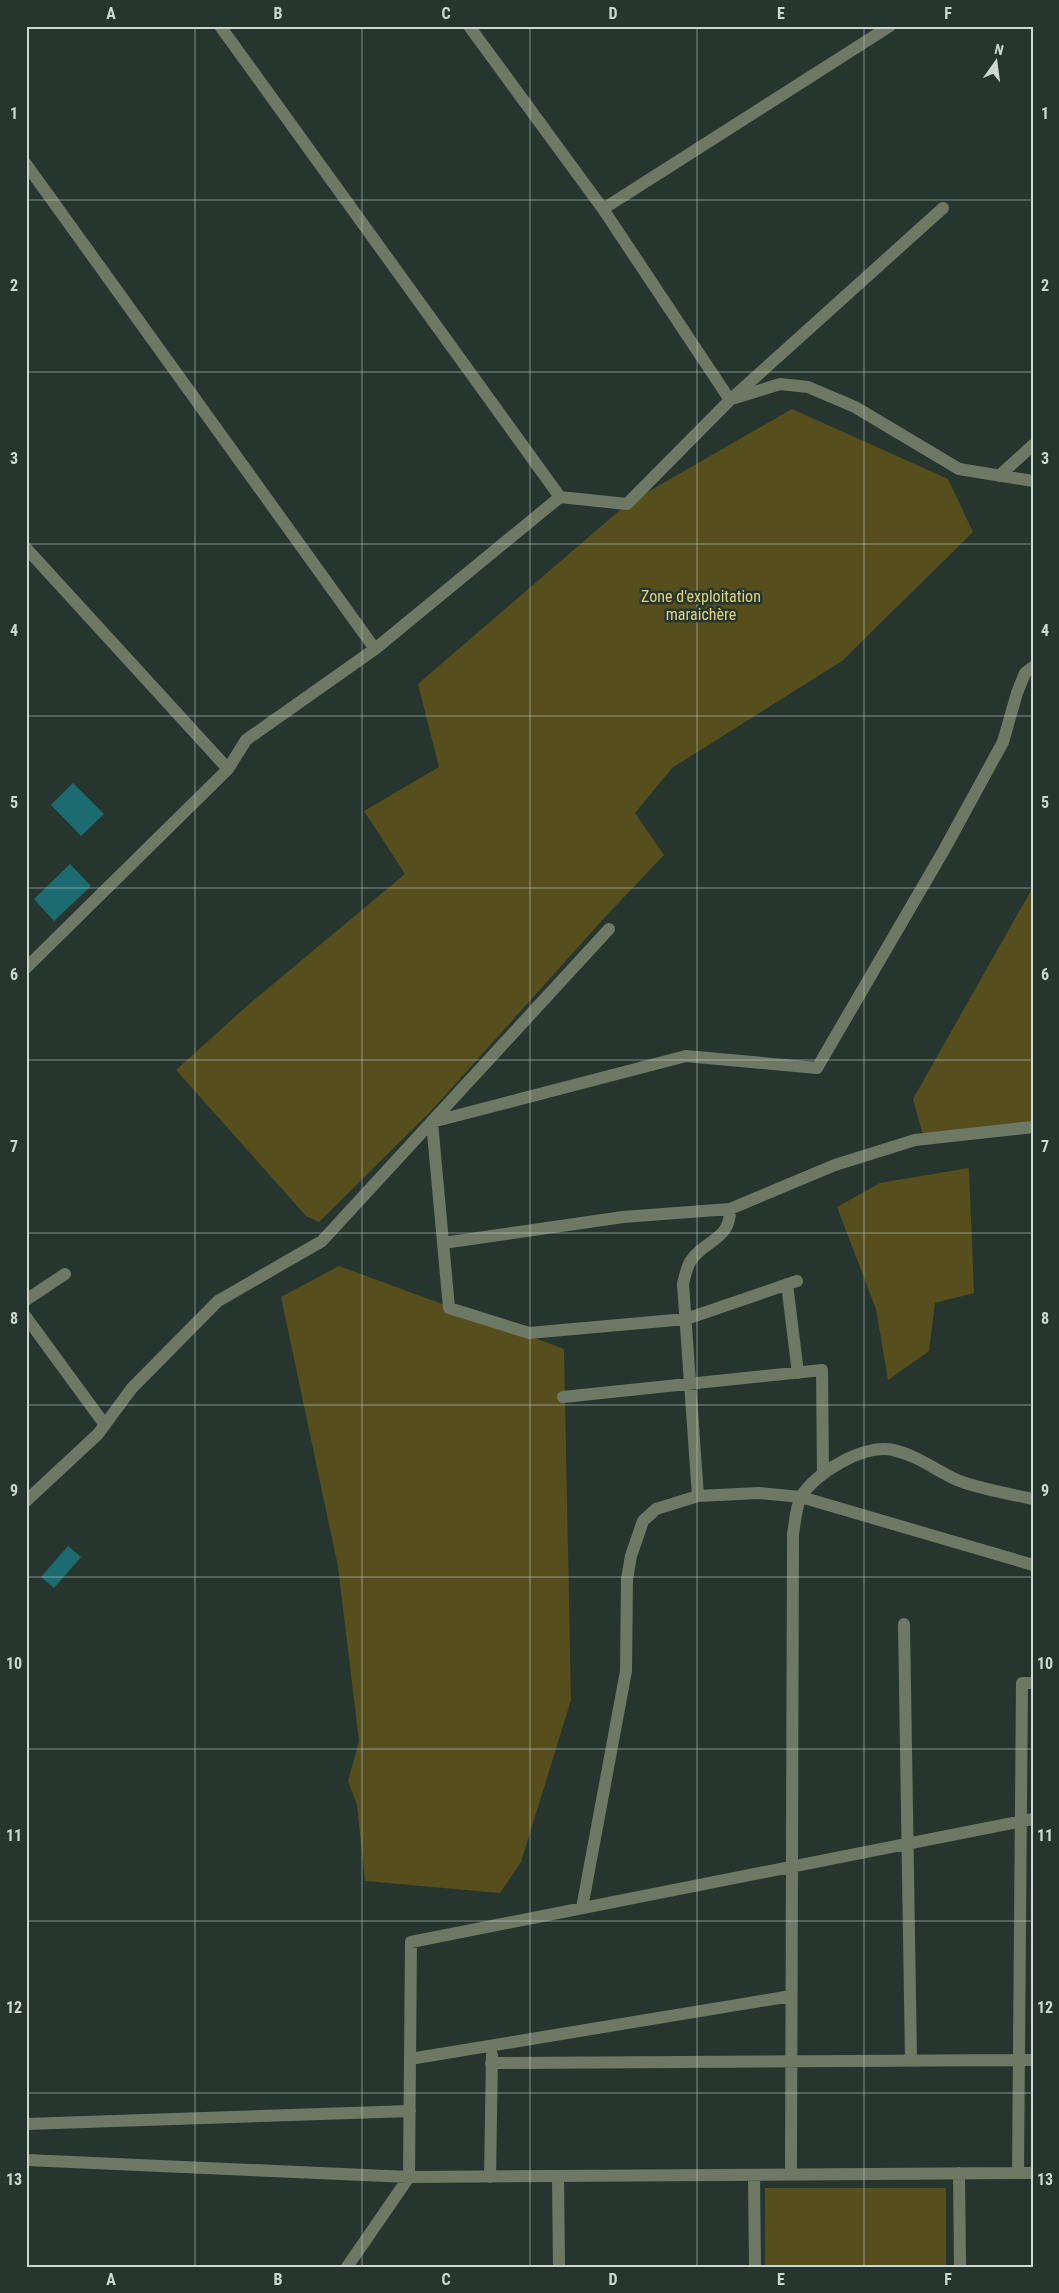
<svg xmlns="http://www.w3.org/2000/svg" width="1059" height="2293" viewBox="0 0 1059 2293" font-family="'Roboto Condensed',sans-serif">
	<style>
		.green { fill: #564e1d }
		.building { fill: #1c6b70 }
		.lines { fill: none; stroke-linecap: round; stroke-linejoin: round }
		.minor { stroke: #6d7965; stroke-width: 12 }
		.grid { fill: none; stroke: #ced8d3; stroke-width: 1; stroke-opacity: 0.55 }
		.labels { text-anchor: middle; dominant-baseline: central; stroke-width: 5; stroke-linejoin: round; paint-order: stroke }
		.park-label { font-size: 16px; fill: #e0d281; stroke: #26362f }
		.neatline { fill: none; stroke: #ced8d3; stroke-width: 2 }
		.grid-label { font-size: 16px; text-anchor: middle; font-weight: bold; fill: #ced8d3 }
	</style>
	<rect width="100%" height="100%" fill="#26362f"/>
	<!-- green -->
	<path class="green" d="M 792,409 L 948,479 L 973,532 L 842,661 L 672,768 L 635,813 L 664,855 L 606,916 L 431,1111 L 319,1222 L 306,1216 L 176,1070 L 248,1005 L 405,874 L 364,811 L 439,767 L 418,684 L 627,504 Z
		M 1033,887 L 1033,1127 L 924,1139 L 913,1099 Z
		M 969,1168 L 974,1293 L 935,1303 L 929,1351 L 888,1380 L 876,1309 L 837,1207 L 880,1183 Z
		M 339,1266 L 564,1349 L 571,1700 L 521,1862 L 500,1893 L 365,1881 L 357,1805 L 348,1781 L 359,1741 L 338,1567 L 281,1297 Z
		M 765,2188 L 946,2188 L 946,2267 L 765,2267 Z"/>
	<!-- building -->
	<path class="building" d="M 73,783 L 104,814 L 81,836 L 51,805 Z
		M 70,864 L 91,886 L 54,921 L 34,899 Z
		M 68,1546 L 81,1557 L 54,1588 L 41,1577 Z"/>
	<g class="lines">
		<!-- minor -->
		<path class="minor" d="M 220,26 L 560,497
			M 469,26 L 603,209 L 730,400
			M 26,164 L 375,649
			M 603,209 L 890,26
			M 735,398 L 780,384 L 808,387 L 855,407 L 959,469 L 1033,481
			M 999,476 L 1033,445
			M 26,548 L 228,769
			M 26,968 L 228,769 L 246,740 L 375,649 L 560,497 L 627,504 L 730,400 L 943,208
			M 432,1122 L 686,1056 L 817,1068 L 944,850 L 1003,742 L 1017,693 L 1025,673 L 1033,667
			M 432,1122 L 449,1308 L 529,1333 L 686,1319 L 797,1281
			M 443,1243 L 623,1217 L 730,1209 L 835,1165 L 915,1140 L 1033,1127
			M 787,1284 L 798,1373
			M 26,1300 L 65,1274
			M 26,1317 L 105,1425
			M 563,1397 L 822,1370 L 823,1473
			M 698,1496 L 683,1284 C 685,1276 686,1269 690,1262 C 703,1240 731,1241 730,1209
			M 26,1501 L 98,1434 L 132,1388 L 218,1301 L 322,1241 L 609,929
			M 904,1624 L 911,2060
			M 582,1908 L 626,1671 L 627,1579 L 631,1556 L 643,1521 L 656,1509 L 698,1496 L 759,1493 L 801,1497 L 1033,1565
			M 410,2059 L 791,1996
			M 491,2063 L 1033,2060
			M 26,2124 L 410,2111
			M 26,2160 L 409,2177 L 1033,2173
			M 959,2173 L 960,2267
			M 1018,2173 L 1022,1683 L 1033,1683
			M 791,2174 L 793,1534 C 795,1523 796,1506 801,1497 C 816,1472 864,1444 893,1450 C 916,1455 934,1469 955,1479 C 974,1488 1011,1494 1033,1499
			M 754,2175 L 755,2267
			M 558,2176 L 559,2267
			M 490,2177 L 492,2055
			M 347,2267 L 409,2177 L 411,1942 L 1033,1819"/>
	</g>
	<!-- grid -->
	<path class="grid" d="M 195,26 L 195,2267M 362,26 L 362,2267M 530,26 L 530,2267M 697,26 L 697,2267M 864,26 L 864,2267M 26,200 L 1033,200M 26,372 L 1033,372M 26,544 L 1033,544M 26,716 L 1033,716M 26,888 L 1033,888M 26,1060 L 1033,1060M 26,1233 L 1033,1233M 26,1405 L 1033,1405M 26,1577 L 1033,1577M 26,1749 L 1033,1749M 26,1921 L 1033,1921M 26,2093 L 1033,2093"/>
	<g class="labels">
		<!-- park labels -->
		<g class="park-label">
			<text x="701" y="596">Zone d'exploitation<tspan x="701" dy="18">maraichère</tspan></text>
		</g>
	</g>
	<!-- border -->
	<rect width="1059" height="2293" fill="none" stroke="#26362f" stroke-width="55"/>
	<!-- north arrow -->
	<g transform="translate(996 62) rotate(14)" stroke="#26362f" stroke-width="4" paint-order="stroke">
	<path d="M0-4L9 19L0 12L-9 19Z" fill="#ced8d3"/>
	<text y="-8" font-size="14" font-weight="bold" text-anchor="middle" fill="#ced8d3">N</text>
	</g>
	<rect x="28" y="28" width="1004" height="2238" class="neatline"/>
	<g class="grid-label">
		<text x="111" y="19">A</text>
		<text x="278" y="19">B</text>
		<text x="446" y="19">C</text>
		<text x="613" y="19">D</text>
		<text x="781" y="19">E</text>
		<text x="948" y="19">F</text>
		<text x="14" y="119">1</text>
		<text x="1045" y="119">1</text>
		<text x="14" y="291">2</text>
		<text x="1045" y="291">2</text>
		<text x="14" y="464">3</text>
		<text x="1045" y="464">3</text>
		<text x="14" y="636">4</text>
		<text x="1045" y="636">4</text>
		<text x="14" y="808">5</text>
		<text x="1045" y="808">5</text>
		<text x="14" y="980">6</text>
		<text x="1045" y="980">6</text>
		<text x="14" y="1152">7</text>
		<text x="1045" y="1152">7</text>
		<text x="14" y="1324">8</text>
		<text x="1045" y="1324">8</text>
		<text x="14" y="1496">9</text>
		<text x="1045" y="1496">9</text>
		<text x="14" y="1669">10</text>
		<text x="1045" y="1669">10</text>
		<text x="14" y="1841">11</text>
		<text x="1045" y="1841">11</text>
		<text x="14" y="2013">12</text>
		<text x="1045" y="2013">12</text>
		<text x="14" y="2185">13</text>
		<text x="1045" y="2185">13</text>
		<text x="111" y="2285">A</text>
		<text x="278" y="2285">B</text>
		<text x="446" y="2285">C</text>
		<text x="613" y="2285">D</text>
		<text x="781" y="2285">E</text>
		<text x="948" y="2285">F</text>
	</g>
</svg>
